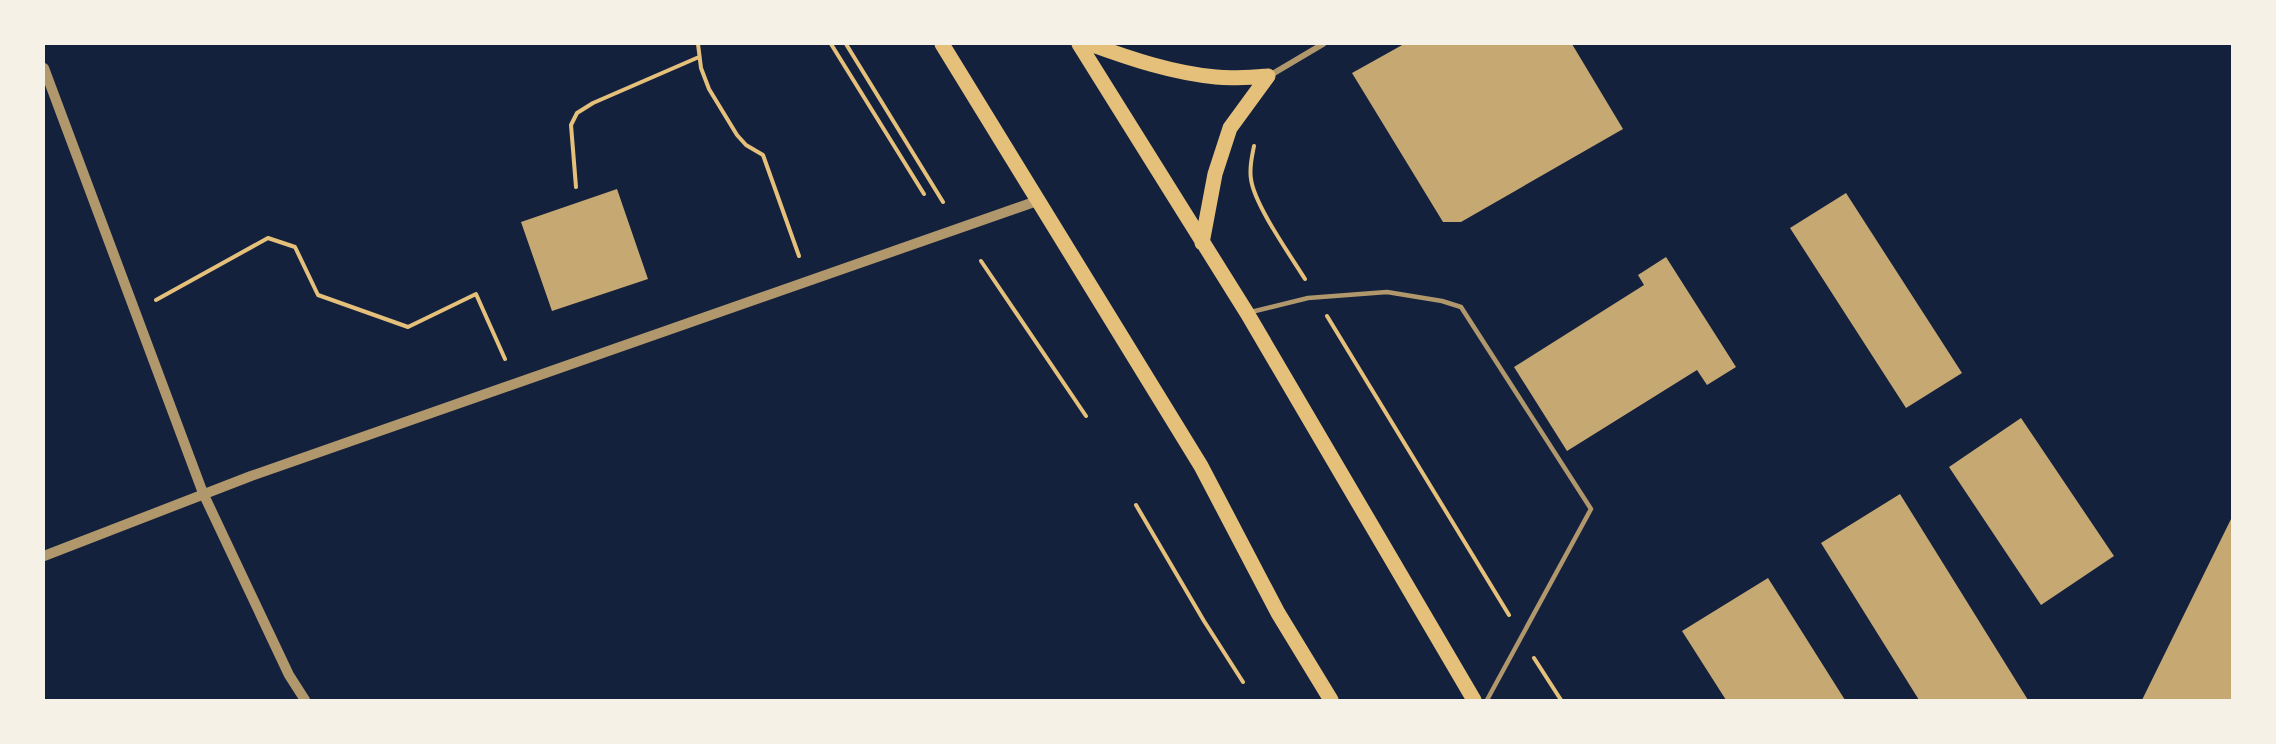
<svg xmlns="http://www.w3.org/2000/svg" width="2276" height="744" viewBox="0 0 2276 744" font-family="'Work Sans',sans-serif">
	<style>
		.building { fill: #c6a872 }
		.lines { fill: none; stroke-linecap: round; stroke-linejoin: round }
		.path { stroke: #e5c07b; stroke-width: 4 }
		.service { stroke: #b1986c; stroke-width: 4.5 }
		.minor { stroke: #b1986c; stroke-width: 6 }
		.tertiary { stroke: #b1986c; stroke-width: 10 }
		.primary { stroke: #e5c07b; stroke-width: 15 }
	</style>
	<rect width="100%" height="100%" fill="#14213d"/>
	<!-- building -->
	<path class="building" d="M 1404,44 L 1572,44 L 1623,129 L 1461,222 L 1443,222 L 1352,73 Z
		M 617,189 L 648,279 L 552,311 L 521,222 Z
		M 1846,193 L 1962,373 L 1906,408 L 1790,228 Z
		M 1666,257 L 1736,367 L 1707,385 L 1697,370 L 1567,451 L 1514,367 L 1644,285 L 1638,275 Z
		M 2021,418 L 2114,556 L 2041,605 L 1949,467 Z
		M 1900,494 L 2028,700 L 1919,700 L 1821,543 Z
		M 2232,517 L 2232,700 L 2142,700 Z
		M 1768,578 L 1845,700 L 1726,700 L 1682,631 Z"/>
	<g class="lines">
		<!-- path -->
		<path class="path" d="M 698,44 L 701,68 L 709,89 L 737,135 L 746,145 L 763,155 L 799,256
			M 831,44 L 924,194
			M 846,44 L 943,202
			M 1254,146 C 1252,157 1249,167 1251,179 C 1254,204 1290,255 1305,279
			M 576,187 L 571,125 L 577,113 L 593,103 L 699,57
			M 981,261 L 1086,416
			M 156,300 L 268,238 L 295,247 L 318,295 L 408,327 L 476,294 L 505,359
			M 1327,316 L 1509,615
			M 1136,505 L 1204,621 L 1243,682
			M 1534,658 L 1561,700"/>
		<!-- service -->
		<path class="service" d="M 1251,312 L 1308,298 L 1387,292 L 1442,301 L 1461,307 L 1591,509 L 1487,700"/>
		<!-- minor -->
		<path class="minor" d="M 1269,76 L 1323,44"/>
		<!-- tertiary -->
		<path class="tertiary" d="M 44,68 L 203,493 L 289,675 L 305,700
			M 44,556 L 251,476 L 1037,201"/>
		<!-- primary -->
		<path class="primary" d="M 942,44 L 1201,466 L 1278,613 L 1331,700
			M 1079,44 L 1247,313 L 1474,700
			M 1090,44 C 1131,59 1173,73 1216,77 C 1233,79 1251,77 1268,76
			M 1202,243 L 1215,174 L 1230,128 L 1268,76"/>
	</g>
	<!-- border -->
	<rect width="2276" height="744" fill="none" stroke="#f6f1e7" stroke-width="90"/>
</svg>
